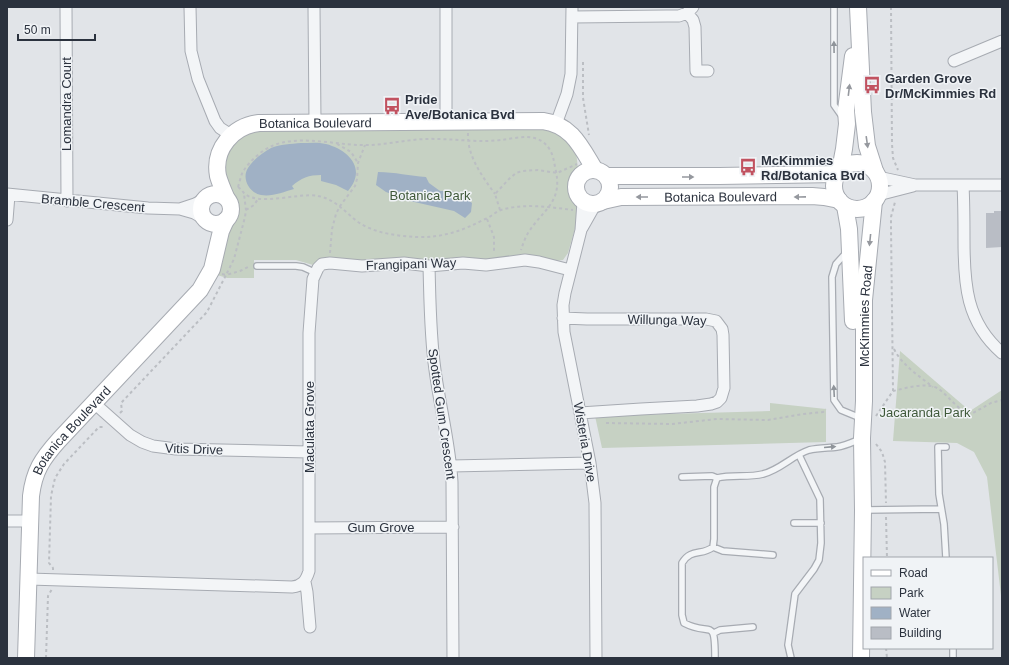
<svg xmlns="http://www.w3.org/2000/svg" width="1009" height="665" viewBox="0 0 1009 665" font-family="Helvetica,sans-serif">
	<style>
		.green { fill: #c6d1c3 }
		.water { fill: #a0b1c5 }
		.building { fill: #b9bdc5 }
		.lines { fill: none; stroke-linecap: round; stroke-linejoin: round }
		.lane-casing { stroke: #a7abb2; stroke-width: 8 }
		.street-casing { stroke: #a7abb2; stroke-width: 13 }
		.secondary-casing { stroke: #a7abb2; stroke-width: 18 }
		.path { stroke: #bbbec3; stroke-width: 2; stroke-dasharray: 3 3; stroke-linecap: butt }
		.lane { stroke: #f3f5f7; stroke-width: 5.5 }
		.street { stroke: #f3f5f7; stroke-width: 11 }
		.secondary { stroke: #fff; stroke-width: 16 }
		.oneway { fill: #8f949a }
		.oneway2 { fill: #95989e }
		.labels { text-anchor: middle; dominant-baseline: central; stroke-width: 3; stroke-linejoin: round; paint-order: stroke }
		.poi-label { font-size: 13px; font-weight: bold; fill: #2b323e; stroke: #f0f3f6; text-anchor: start }
		.street-label { font-size: 13px; fill: #2b323e; stroke: #f0f3f6 }
		.park-label { font-size: 13px; fill: #3f593a; stroke: #f0f3f6 }
	</style>
	<rect width="100%" height="100%" fill="#e1e4e8"/>
	<!-- green -->
	<path class="green" d="M 533,127 L 559,132 L 576,151 L 578,169 L 573,187 L 574,194 L 579,206 L 578,218 L 568,253 L 563,260 L 556,261 L 519,255 L 494,260 L 317,261 L 313,265 L 296,260 L 254,260 L 254,278 L 227,278 L 217,275 L 223,261 L 224,249 L 234,213 L 235,206 L 226,187 L 224,161 L 237,138 L 263,128 L 266,131 L 284,131 L 287,128 L 338,128 L 340,131 L 414,130 L 418,128 L 473,128 L 474,130 L 530,129 Z
		M 900,351 L 970,411 L 1002,390 L 1002,604 L 987,477 L 974,452 L 957,443 L 893,441 Z
		M 770,403 L 826,409 L 826,442 L 602,448 L 595,416 L 770,411 Z"/>
	<!-- water -->
	<path class="water" d="M 301,143 C 309,143 318,142 326,144 C 349,150 367,169 348,191 L 336,185 L 321,181 L 321,175 C 309,175 301,178 292,186 L 294,189 C 283,192 272,197 261,195 C 250,193 241,179 248,168 C 252,161 263,152 271,148 C 280,144 291,144 301,143 Z
		M 378,172 C 395,172 410,176 426,177 L 429,183 L 440,191 L 451,191 L 462,195 L 472,203 L 471,212 L 465,218 L 454,211 L 410,201 L 386,192 L 376,185 Z"/>
	<!-- building -->
	<path class="building" d="M 994,211 L 1002,211 L 1002,247 L 986,248 L 986,213 L 994,213 Z"/>
	<g class="lines">
		<!-- lane casing -->
		<g class="lane-casing">
			<path id="lane" d="M 834,7 L 834,105 L 841,115
				M 846,253 L 836,264 L 832,277 L 834,400 L 841,410 L 858,417
				M 257,266 L 296,266 L 303,267 L 314,272
				M 682,477 L 712,476 L 717,478
				M 865,510 L 941,509
				M 794,523 L 821,523
				M 713,547 L 723,551 L 773,555
				M 946,558 L 944,524 L 939,494 L 938,447 L 946,447
				M 714,633 L 720,630 L 753,627
				M 953,648 L 953,658
				M 715,658 C 715,616 711,637 684,623 L 682,615 L 682,563 C 691,548 702,556 713,547 L 714,539 L 714,487 L 717,478 C 732,474 748,478 763,474 C 780,470 793,455 809,450 C 818,448 828,448 837,447 C 845,446 853,442 860,439
				M 791,658 L 788,645 L 789,638 L 795,594 L 814,569 L 819,560 L 821,543 L 820,499 L 799,455"/>
		</g>
		<!-- street casing -->
		<g class="street-casing">
			<path id="street" d="M 66,7 L 67,201
				M 190,7 L 191,51 L 198,79 L 215,121 L 220,128 L 231,135
				M 314,7 L 315,122
				M 446,7 L 446,121
				M 693,7 L 687,13 L 693,20 L 695,27 L 696,71 L 708,71
				M 572,17 L 667,16 L 679,16 L 687,13
				M 954,61 L 1002,41
				M 556,124 L 567,94 L 571,74 L 572,7
				M 878,177 L 915,185 L 1002,185
				M 963,185 C 964,204 964,222 964,240 C 964,284 966,322 1002,353
				M 7,194 L 148,208 L 180,209 L 194,213 L 206,220
				M 878,195 L 913,186
				M 583,202 L 581,230 L 565,293 L 563,305 L 564,332 L 590,463 L 595,503 L 596,658
				M 180,209 L 195,204 L 206,198
				M 7,220 L 9,195
				M 582,228 L 595,205
				M 429,266 C 430,300 430,335 435,370 C 440,407 450,445 452,482 L 453,658
				M 563,318 L 587,319 L 706,319 L 716,321 L 722,329 L 723,335 L 724,388 L 721,398 L 717,402 L 711,404 L 697,406 L 641,409 L 580,413
				M 94,403 L 130,435 L 142,442 L 153,446 L 176,449 L 309,452
				M 451,466 L 590,463
				M 7,521 L 31,521
				M 309,528 L 453,527
				M 29,579 L 292,587 C 302,586 306,581 309,571 L 309,333 L 313,279 L 318,268 L 322,264 L 330,263 L 362,266 L 404,263 L 429,266 L 463,263 L 486,265 L 525,260 L 539,262 L 570,270
				M 305,582 L 307,592 L 310,627"/>
		</g>
		<!-- secondary casing -->
		<g class="secondary-casing">
			<g id="secondary">
				<path d="M 858,7 L 863,112 L 867,146 L 875,171"/>
				<circle cx="857" cy="186" r="23"/>
				<circle cx="593" cy="187" r="17"/>
				<path d="M 840,170 L 844,149 L 847,124 L 846,110 L 853,56"/>
				<path d="M 607,176 L 719,176 L 837,174"/>
				<circle cx="216" cy="209" r="15"/>
				<path id="s1" d="M 226,197 C 223,190 220,183 218,176 C 213,149 233,126 259,123 L 543,121 C 572,125 581,147 595,170"/>
				<path id="s2" d="M 603,201 L 621,197 L 812,196 L 824,197 L 839,200"/>
				<path d="M 845,206 L 849,229 L 853,321"/>
				<path id="s3" d="M 26,658 L 31,496 C 34,471 42,459 59,440 L 200,290 L 212,269 L 221,231 L 226,220"/>
				<path id="s4" d="M 861,658 L 863,510 L 862,438 L 864,401 L 864,300 L 874,201"/>
			</g>
		</g>
		<!-- path -->
		<path class="path" d="M 891,7 L 892,144 L 893,158 L 898,170
			M 583,62 L 583,98 L 589,135
			M 468,133 C 467,156 482,176 495,194
			M 337,144 L 351,152 L 358,163
			M 238,187 C 240,181 241,174 244,170 C 250,161 262,150 272,146 C 296,135 333,144 359,145 C 381,146 403,140 425,139 C 450,138 475,143 501,140 C 518,138 539,131 550,150 C 553,155 554,161 555,167 C 564,202 544,208 528,233 C 525,238 523,244 521,250
			M 238,187 C 241,189 242,191 244,193 C 258,207 299,192 318,196 C 335,199 345,212 358,222 C 374,233 397,236 416,237 C 442,238 462,231 485,219 C 491,217 495,212 501,210 C 524,203 549,207 573,210
			M 246,210 L 254,205 L 258,199
			M 500,210 L 495,194 L 509,179 L 516,173 L 522,171 L 538,170 L 557,173 L 577,164
			M 487,219 L 494,237 L 494,253
			M 330,253 L 332,229 L 336,214 L 340,206 L 355,186 L 357,179 L 358,163 L 365,145
			M 222,274 L 226,275 L 234,259 L 245,217 L 246,210 L 244,194
			M 894,349 C 902,365 919,376 933,387
			M 893,391 C 906,388 925,382 937,388 C 949,395 959,414 973,413 L 991,403 L 1002,400
			M 120,413 L 122,411 L 121,403 L 207,312 L 226,275 L 240,271 L 250,266
			M 876,416 L 893,391 L 891,227 L 891,217 L 895,202
			M 606,423 L 672,424 L 717,419 L 768,420 L 803,414 L 823,412 L 826,409
			M 876,444 L 882,452 L 885,462 L 886,503
			M 886,517 L 887,558
			M 53,570 L 53,568 L 49,563 L 51,496 L 55,478 L 64,464 L 99,427 L 105,427
			M 886,648 L 887,658
			M 46,658 L 48,596 L 52,589"/>
		<!-- lane -->
		<use href="#lane" class="lane"/>
		<!-- street -->
		<use href="#street" class="street"/>
		<!-- secondary -->
		<use href="#secondary" class="secondary"/>
	</g>
	<!-- one-way arrows -->
	<defs><path id="oneway-solid" d="M-6-.8H1V-3.2L6.5 0L1 3.2V.8H-6Z"/></defs>
	<g class="oneway">
		<use href="#oneway-solid" transform="translate(834 47) rotate(-91)"/>
		<use href="#oneway-solid" transform="translate(834 391) rotate(-93)"/>
		<use href="#oneway-solid" transform="translate(830 447) rotate(-5)"/>
	</g>
	<g class="oneway2">
		<use href="#oneway-solid" transform="translate(849 90) rotate(-83)"/>
		<use href="#oneway-solid" transform="translate(867 142) rotate(82)"/>
		<use href="#oneway-solid" transform="translate(688 177)"/>
		<use href="#oneway-solid" transform="translate(642 197) rotate(180)"/>
		<use href="#oneway-solid" transform="translate(800 197) rotate(179)"/>
		<use href="#oneway-solid" transform="translate(870 240) rotate(96)"/>
	</g>
	<!-- icons -->
	<defs>
		<g id="bus-bare" transform="scale(1.38)"><path d="M-5-6H5V4H4V6H2V4H-2V6H-4V4H-5ZM-3.5-4V0h7V-4ZM-3.5 1.2v1.5H-2V1.2ZM2 1.2v1.5H3.5V1.2Z" fill="#c15260" stroke="#f0f3f6" stroke-width="2.5" paint-order="stroke"/></g>
	</defs>
	<g fill-rule="evenodd">
		<use href="#bus-bare" x="872" y="85"/>
		<use href="#bus-bare" x="392" y="106"/>
		<use href="#bus-bare" x="748" y="167"/>
	</g>
	<g class="labels">
		<!-- poi labels -->
		<g class="poi-label">
			<text x="885" y="78">Garden Grove<tspan x="885" dy="15">Dr/McKimmies Rd</tspan></text>
			<text x="405" y="99">Pride<tspan x="405" dy="15">Ave/Botanica Bvd</tspan></text>
			<text x="761" y="160">McKimmies<tspan x="761" dy="15">Rd/Botanica Bvd</tspan></text>
		</g>
		<!-- street labels -->
		<g class="street-label">
			<text transform="translate(66 104) rotate(-90)">Lomandra Court</text>
			<text stroke="none"><textPath href="#s1" startOffset="154">Botanica Boulevard</textPath></text>
			<text stroke="none"><textPath href="#s2" startOffset="118">Botanica Boulevard</textPath></text>
			<text transform="translate(93 203) rotate(5)">Bramble Crescent</text>
			<text transform="translate(411 264) rotate(-2)">Frangipani Way</text>
			<text stroke="none"><textPath href="#s4" startOffset="342">McKimmies Road</textPath></text>
			<text transform="translate(667 320) rotate(1)">Willunga Way</text>
			<text transform="translate(442 414) rotate(82)">Spotted Gum Crescent</text>
			<text transform="translate(309 427) rotate(-90)">Maculata Grove</text>
			<text stroke="none"><textPath href="#s3" startOffset="241">Botanica Boulevard</textPath></text>
			<text transform="translate(585 442) rotate(80)">Wisteria Drive</text>
			<text transform="translate(194 449) rotate(2)">Vitis Drive</text>
			<text x="381" y="527">Gum Grove</text>
		</g>
		<!-- park labels -->
		<g class="park-label">
			<text x="430" y="195">Botanica Park</text>
			<text x="925" y="412">Jacaranda Park</text>
		</g>
	</g>
	<!-- border -->
	<rect width="1009" height="665" fill="none" stroke="#2b323e" stroke-width="16"/>
	<!-- legend -->
	<rect x="863" y="557" width="130" height="92" fill="#f0f3f6" stroke="#a1a6ac"/>
	<rect x="871" y="570" width="20" height="6" fill="#ffffff" stroke="#a1a6ac"/>
	<text x="899" y="577" font-size="12" fill="#2b323e">Road</text>
	<rect x="871" y="587" width="20" height="12" fill="#c6d1c3" stroke="#a1a6ac"/>
	<text x="899" y="597" font-size="12" fill="#2b323e">Park</text>
	<rect x="871" y="607" width="20" height="12" fill="#a0b1c5" stroke="#a1a6ac"/>
	<text x="899" y="617" font-size="12" fill="#2b323e">Water</text>
	<rect x="871" y="627" width="20" height="12" fill="#b9bdc5" stroke="#a1a6ac"/>
	<text x="899" y="637" font-size="12" fill="#2b323e">Building</text>
	<!-- scale -->
	<path d="M18 34v6h77v-6" fill="none" stroke="#2b323e" stroke-width="2"/>
	<text x="24" y="34" font-size="12" fill="#2b323e" stroke="#f0f3f6" stroke-width="3" paint-order="stroke">50 m</text>
</svg>
